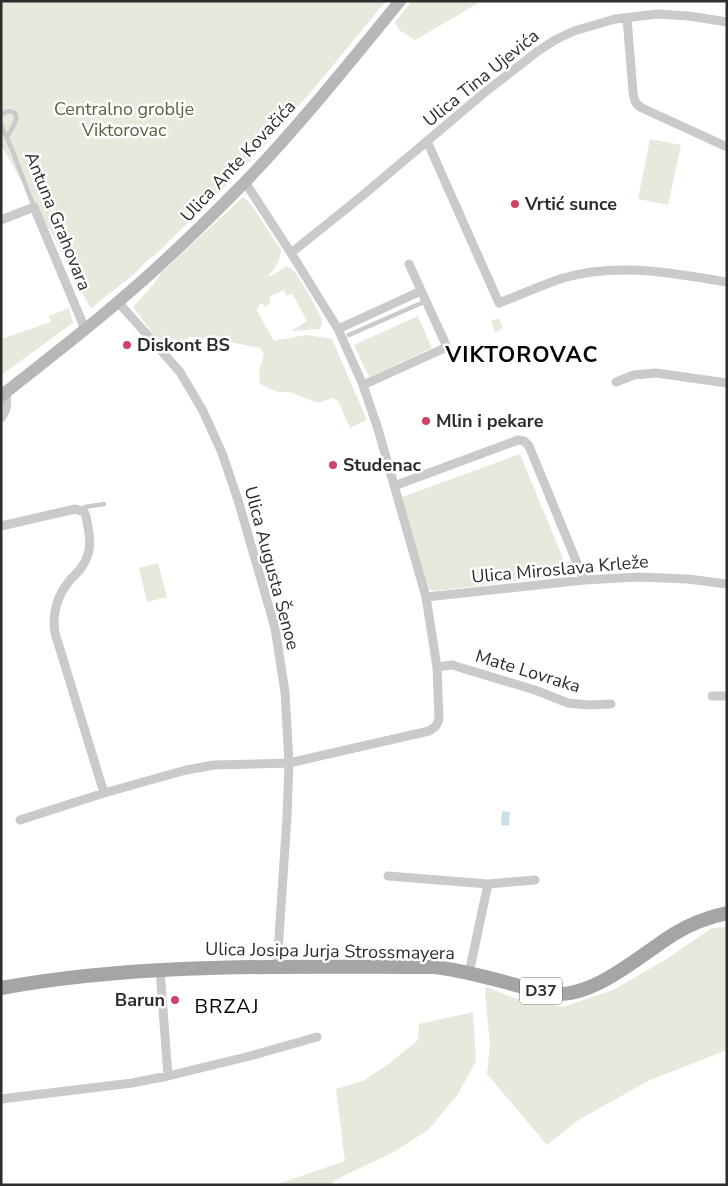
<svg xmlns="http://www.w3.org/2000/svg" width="728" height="1186" viewBox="0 0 728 1186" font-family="'Nunito Sans',sans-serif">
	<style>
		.green { fill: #e6e9dc }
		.water { fill: #cae1e7 }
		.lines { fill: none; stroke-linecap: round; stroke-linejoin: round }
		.service { stroke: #cacaca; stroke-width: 4.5 }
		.minor { stroke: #cacaca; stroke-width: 9 }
		.secondary { stroke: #b7b7b7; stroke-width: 12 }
		.primary { stroke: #a5a5a5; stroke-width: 14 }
		.poi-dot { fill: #d14268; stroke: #fff; stroke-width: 2 }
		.labels { text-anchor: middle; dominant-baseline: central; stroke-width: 5; stroke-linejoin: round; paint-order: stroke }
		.shield { fill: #fff; stroke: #6c6c6c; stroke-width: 1 }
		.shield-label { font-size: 16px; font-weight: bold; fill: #2d2d2d }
		.street-label { font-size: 18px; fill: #2d2d2d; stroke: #fff }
		.park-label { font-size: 18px; fill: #576440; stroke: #fff }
		.poi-label { font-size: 18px; font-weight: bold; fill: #2d2d2d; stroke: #fff; text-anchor: start }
		.quarter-label { font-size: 20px; letter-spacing: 1px; fill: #000; stroke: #fff }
		.district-label { font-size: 22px; font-weight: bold; letter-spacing: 1px; fill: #000; stroke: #fff }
	</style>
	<rect width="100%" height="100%" fill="#fff"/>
	<!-- green -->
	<path class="green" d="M 1,1 L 386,1 L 311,92 L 246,166 L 154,256 C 146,260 142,267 136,272 C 122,285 105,296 91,309 L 58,245 L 1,145 Z
		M 412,1 L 482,1 L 415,40 L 399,30 L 395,22 Z
		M 650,139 L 681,145 L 668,205 L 638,199 Z
		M 243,197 L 247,200 L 253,207 L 281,250 C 280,261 275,269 268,276 L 271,276 L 287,266 C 289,268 291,268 294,271 C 299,276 321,314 322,321 C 322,325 321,326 320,329 L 291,331 L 307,321 L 292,293 L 286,296 L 284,290 L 269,297 L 271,302 L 265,307 L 263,304 L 260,304 L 258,307 L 257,311 L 274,341 L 306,335 L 332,339 L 367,420 L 350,428 L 338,401 L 332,398 L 318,403 L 289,392 L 278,392 L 260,384 L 259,372 L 264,354 L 260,348 L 220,340 L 188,337 L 185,353 L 170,353 L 153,334 L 133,307 L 152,286 L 161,273 Z
		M 69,308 L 73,323 L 1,375 L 1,339 L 51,322 L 49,316 Z
		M 418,316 L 432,348 L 369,377 L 354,345 Z
		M 499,318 L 503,328 L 495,332 L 491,321 Z
		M 520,454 L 565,563 L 571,561 L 575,569 L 573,574 L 569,575 L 434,591 L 427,588 L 402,497 Z
		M 158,563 L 167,597 L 147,602 L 139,568 Z
		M 727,927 L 727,1050 L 648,1081 L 577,1121 L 547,1145 L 487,1074 L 490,1044 L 485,995 L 486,987 L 517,999 L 563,1007 L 613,990 L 665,960 L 712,928 Z
		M 473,1012 L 476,1061 L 458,1094 L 429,1129 L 394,1152 L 343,1176 L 329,1185 L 275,1185 L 345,1161 L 336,1089 L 363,1081 L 390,1063 L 418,1040 L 419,1024 Z"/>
	<!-- water -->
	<path class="water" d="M 502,811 L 510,812 L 509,826 L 501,825 Z"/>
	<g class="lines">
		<!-- service -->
		<path class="service" d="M 1,115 C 5,112 8,110 13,112 C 22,117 9,131 7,138
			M 1,125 L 13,152 L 34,207
			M 349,335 L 426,301
			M 81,510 L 85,507 L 104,504"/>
		<!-- minor -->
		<path class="minor" d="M 627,18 L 633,92 C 634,100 635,104 642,108 L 727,147
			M 427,141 L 499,303 C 520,295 542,285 563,278 C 618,262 672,273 727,282
			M 1,220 L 34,207 L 85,329
			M 291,253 L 362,196 L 484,93 L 538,51 L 555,40 L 574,31 L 615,19 L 658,14 L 689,16 L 727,22
			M 118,302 L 180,372 L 203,411 L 222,453 L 238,500 L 275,628 L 285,692 L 289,763 L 287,817 L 277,967
			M 338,329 L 421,291
			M 616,382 L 634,375 L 656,373 L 727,383
			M 363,385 L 447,347 L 409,264
			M 1,418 C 8,409 7,402 6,392
			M 394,486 L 518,440 L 524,441 L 529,446 L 584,580
			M 1,526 L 75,509 L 84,512 L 86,516 C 88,528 92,542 88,554 C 85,565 78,572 71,579 C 57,595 52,613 55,633 L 104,793
			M 426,597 L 584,580 L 638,577 L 688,579 L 727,584
			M 437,667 L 452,665 L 535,690 L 568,703 L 589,705 L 611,704
			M 712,696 L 727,696
			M 20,820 L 104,793 L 186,770 L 214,765 L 289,763 L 429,731 L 436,726 L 439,719 L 437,667 L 426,597 L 378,429 L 363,385 L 338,329 L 291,253 L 245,182
			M 388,876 L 488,884 L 469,973
			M 488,884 L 535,880
			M 160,970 L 168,1076
			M 1,1099 L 132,1083 L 168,1076 L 250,1056 L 317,1037"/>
		<!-- secondary -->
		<path class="secondary" d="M 1,396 C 41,364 81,334 119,301 C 163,264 205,223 245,182 C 300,125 350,62 400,1"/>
		<!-- primary -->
		<path class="primary" d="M 1,988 C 144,962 290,967 434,967 C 462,970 489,978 516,985 C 530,989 546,994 561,994 C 599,993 642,954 674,934 C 690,924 708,917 727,913"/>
	</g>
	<!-- markers -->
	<g class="poi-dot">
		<circle cx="515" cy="204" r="5"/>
		<circle cx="127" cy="345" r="5"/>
		<circle cx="426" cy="421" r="5"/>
		<circle cx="333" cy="465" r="5"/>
		<circle cx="175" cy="1000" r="5"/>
	</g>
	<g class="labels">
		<!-- shield labels -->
		<rect class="shield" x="520" y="977.5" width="42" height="27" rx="4"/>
		<g class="shield-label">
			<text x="541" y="991">D37</text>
		</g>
		<!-- street labels -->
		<g class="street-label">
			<text transform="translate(481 78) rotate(-39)">Ulica Tina Ujevića</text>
			<text transform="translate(238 161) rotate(-47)">Ulica Ante Kovačića</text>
			<text transform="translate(58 221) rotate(68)">Antuna Grahovara</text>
			<text transform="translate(272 568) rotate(75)">Ulica Augusta Šenoe</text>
			<text transform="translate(560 569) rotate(-5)">Ulica Miroslava Krleže</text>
			<text transform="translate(528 671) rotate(17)">Mate Lovraka</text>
			<text transform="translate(330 951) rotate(1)">Ulica Josipa Jurja Strossmayera</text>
		</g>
		<!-- park labels -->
		<g class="park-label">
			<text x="124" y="109">Centralno groblje<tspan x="124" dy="21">Viktorovac</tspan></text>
		</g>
		<!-- poi labels -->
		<g class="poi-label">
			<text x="525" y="204">Vrtić sunce</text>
			<text x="137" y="345">Diskont BS</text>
			<text x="436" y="421">Mlin i pekare</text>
			<text x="343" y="465">Studenac</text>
			<text x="165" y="1000" text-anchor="end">Barun</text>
		</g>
		<!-- quarter labels -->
		<g class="quarter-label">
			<text x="227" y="1006">BRZAJ</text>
		</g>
		<!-- district labels -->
		<g class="district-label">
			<text x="522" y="355">VIKTOROVAC</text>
		</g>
	</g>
	<!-- border -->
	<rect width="728" height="1186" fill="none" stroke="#2d2d2d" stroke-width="5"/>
</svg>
